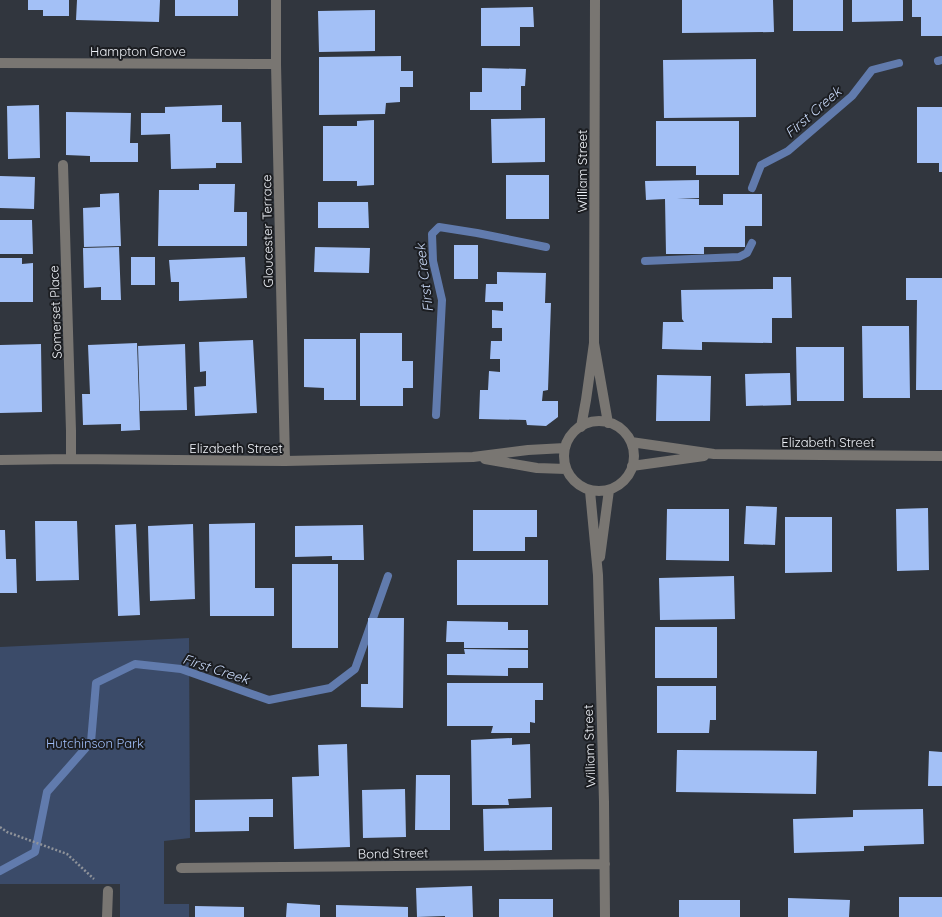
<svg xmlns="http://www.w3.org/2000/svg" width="942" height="917" viewBox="0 0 942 917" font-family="Quicksand,sans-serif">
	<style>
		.green { fill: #3b4b69 }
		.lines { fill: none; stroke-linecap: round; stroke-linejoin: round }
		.stream { stroke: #617bad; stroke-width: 8 }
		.building { fill: #a3c0f6 }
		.path { stroke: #8f939a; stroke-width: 2.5; stroke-dasharray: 2 2; stroke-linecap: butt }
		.minor { stroke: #797672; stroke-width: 10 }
		.labels { text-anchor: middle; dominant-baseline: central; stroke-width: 4; stroke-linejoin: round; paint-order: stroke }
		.street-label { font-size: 13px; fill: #eff2f8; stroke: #1b1d21 }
		.park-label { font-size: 13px; fill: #a1bffa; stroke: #1b1d21 }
		.water-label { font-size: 14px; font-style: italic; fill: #c5d5f3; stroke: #1b1d21 }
	</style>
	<rect width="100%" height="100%" fill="#31363e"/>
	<!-- green -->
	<path class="green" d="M 189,638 L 190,838 L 164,841 L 164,904 L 189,904 L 189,917 L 120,917 L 120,884 L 0,884 L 0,647 Z"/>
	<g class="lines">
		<!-- stream -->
		<path class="stream" d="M 938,61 L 942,60
			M 752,188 L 761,165 L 788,151 L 852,96 L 872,70 L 899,63
			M 645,261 L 739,257 L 747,253 L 752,243
			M 436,415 L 442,300 L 433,261 L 432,234 L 439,227 L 477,233 L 546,247
			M 0,871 L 35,852 L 47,792 L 91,742 L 96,683 L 135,664 L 181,669 L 269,700 L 330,688 L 355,669 L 388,576"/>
	</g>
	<!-- building -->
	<path class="building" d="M 28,0 L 69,0 L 69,16 L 43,16 L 43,10 L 28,10 Z
		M 77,0 L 160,0 L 159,22 L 76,20 Z
		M 175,0 L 238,0 L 238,16 L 175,16 Z
		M 682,0 L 773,0 L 774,32 L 682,33 Z
		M 793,0 L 843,0 L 843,31 L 793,31 Z
		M 852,0 L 903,0 L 903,21 L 852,22 Z
		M 912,0 L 942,0 L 942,36 L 921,36 L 921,17 L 912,17 Z
		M 533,7 L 534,27 L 520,27 L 520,46 L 481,46 L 481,8 Z
		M 375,10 L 375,51 L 319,52 L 318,11 Z
		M 401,56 L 401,71 L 413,71 L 413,87 L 400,87 L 400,102 L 386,103 L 385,114 L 319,115 L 319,57 Z
		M 756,59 L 756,117 L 664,118 L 663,60 Z
		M 482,68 L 526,69 L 525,86 L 521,86 L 521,110 L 470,110 L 470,92 L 482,92 Z
		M 39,105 L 40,158 L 8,159 L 7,106 Z
		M 222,105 L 222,122 L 241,122 L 242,163 L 216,163 L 216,168 L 171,169 L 170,134 L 141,135 L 141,113 L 165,113 L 165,107 Z
		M 917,107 L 942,107 L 942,172 L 939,172 L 939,163 L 917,163 Z
		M 66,112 L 131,113 L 130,143 L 138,143 L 138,162 L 90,162 L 90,156 L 66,155 Z
		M 545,118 L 545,162 L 492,163 L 491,119 Z
		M 374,120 L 374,185 L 357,186 L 357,181 L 323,181 L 323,126 L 357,126 L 357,121 Z
		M 656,121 L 739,121 L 739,175 L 696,175 L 696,166 L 656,166 Z
		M 506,175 L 549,175 L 549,219 L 506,219 Z
		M 0,176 L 35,177 L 34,209 L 0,208 Z
		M 699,180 L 699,198 L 677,199 L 699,199 L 699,205 L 723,205 L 723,194 L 762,194 L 762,226 L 745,226 L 745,247 L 704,247 L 704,254 L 666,254 L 665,199 L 646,200 L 645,181 Z
		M 199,184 L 235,184 L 234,212 L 247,212 L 247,246 L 158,246 L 159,190 L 199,190 Z
		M 119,193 L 121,246 L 84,247 L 83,208 L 100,207 L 100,194 Z
		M 318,202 L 368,202 L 369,228 L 318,228 Z
		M 0,220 L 32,220 L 33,254 L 0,254 Z
		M 454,245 L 478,245 L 478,279 L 454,279 Z
		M 119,247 L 121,300 L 101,300 L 101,287 L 84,288 L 83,248 Z
		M 315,247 L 370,248 L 369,273 L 314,272 Z
		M 131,257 L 155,257 L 155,285 L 131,285 Z
		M 245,257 L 247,298 L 179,301 L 179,282 L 171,282 L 169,260 Z
		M 0,258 L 22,258 L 22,264 L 33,263 L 33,302 L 0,302 Z
		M 497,272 L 546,273 L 545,303 L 551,303 L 548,390 L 543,391 L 542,401 L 558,401 L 558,417 L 546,426 L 527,425 L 526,420 L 479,419 L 480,390 L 488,390 L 489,371 L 500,372 L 500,359 L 490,359 L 491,341 L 502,341 L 502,328 L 492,328 L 492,310 L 503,311 L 503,302 L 485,302 L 486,284 L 497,284 Z
		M 773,277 L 791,277 L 792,318 L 772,318 L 772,343 L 702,342 L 702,350 L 662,349 L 663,322 L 684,322 L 682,319 L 681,290 L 773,289 Z
		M 906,278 L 942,278 L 942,390 L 916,390 L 917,300 L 906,300 Z
		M 862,326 L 909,326 L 910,398 L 863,398 Z
		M 360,333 L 402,333 L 402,361 L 413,361 L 413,388 L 403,388 L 403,406 L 360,406 Z
		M 304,339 L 356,339 L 356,400 L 324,400 L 324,388 L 304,387 Z
		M 253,340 L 257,413 L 195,416 L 194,387 L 206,386 L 206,371 L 200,372 L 199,342 Z
		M 137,343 L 140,430 L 121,431 L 121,424 L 83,425 L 82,394 L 90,394 L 88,345 Z
		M 41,344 L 42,412 L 0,413 L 0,345 Z
		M 185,344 L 187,410 L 140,411 L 138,346 Z
		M 796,347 L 844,347 L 844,401 L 797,401 Z
		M 790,373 L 791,405 L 746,406 L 745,374 Z
		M 657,375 L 711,376 L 710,421 L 656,421 Z
		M 746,506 L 777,507 L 775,545 L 744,544 Z
		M 928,508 L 929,570 L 897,571 L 896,509 Z
		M 667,509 L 729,509 L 729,561 L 666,560 Z
		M 473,510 L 537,510 L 537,537 L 525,537 L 525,551 L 473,551 Z
		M 785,517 L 832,517 L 832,572 L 785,573 Z
		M 35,521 L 77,521 L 79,580 L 36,581 Z
		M 255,523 L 255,588 L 274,588 L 274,616 L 210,616 L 209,524 Z
		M 136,524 L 140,615 L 118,616 L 115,525 Z
		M 193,524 L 195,599 L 150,601 L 148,526 Z
		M 363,525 L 364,560 L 332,560 L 332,556 L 295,557 L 295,526 Z
		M 0,530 L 5,530 L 6,559 L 16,559 L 17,593 L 0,593 Z
		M 457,560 L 548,560 L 548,605 L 457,605 Z
		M 292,564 L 338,564 L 338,648 L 292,648 Z
		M 734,576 L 735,619 L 660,620 L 659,578 Z
		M 368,618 L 404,618 L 403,708 L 361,707 L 361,684 L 368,684 Z
		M 447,621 L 508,622 L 508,630 L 528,630 L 528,648 L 464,648 L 464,642 L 446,642 Z
		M 655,627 L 717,627 L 717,678 L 655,678 Z
		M 464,649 L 528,650 L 528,668 L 508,668 L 508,676 L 447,675 L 447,654 L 465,654 Z
		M 447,683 L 543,683 L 543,700 L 535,700 L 535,723 L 530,722 L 530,733 L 491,733 L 493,726 L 447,726 Z
		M 657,686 L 716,686 L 716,720 L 710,720 L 709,733 L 657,733 Z
		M 512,738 L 512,745 L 530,744 L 531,798 L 508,799 L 509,805 L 472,805 L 471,740 Z
		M 347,744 L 350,847 L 294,849 L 292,777 L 319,776 L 318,745 Z
		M 677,750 L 817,751 L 816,794 L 676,792 Z
		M 929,751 L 942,752 L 942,786 L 928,786 Z
		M 416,775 L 450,775 L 450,830 L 415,830 Z
		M 405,789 L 406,837 L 363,838 L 362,790 Z
		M 273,799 L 273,817 L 249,817 L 249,831 L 195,832 L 195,800 Z
		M 552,807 L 552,850 L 484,851 L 483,809 Z
		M 923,809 L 924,844 L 864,846 L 864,851 L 794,853 L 793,819 L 853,817 L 853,810 Z
		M 472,886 L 473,917 L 445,917 L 445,916 L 417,917 L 416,888 Z
		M 899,897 L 942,897 L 942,917 L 899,917 Z
		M 788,898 L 850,900 L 849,917 L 788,917 Z
		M 499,899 L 553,899 L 553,917 L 499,917 Z
		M 679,900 L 740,900 L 740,917 L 679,917 Z
		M 287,903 L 320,905 L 320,917 L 286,917 Z
		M 336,905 L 408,907 L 408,917 L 336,917 Z
		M 195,906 L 244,907 L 244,917 L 195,917 Z"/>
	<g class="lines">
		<!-- path -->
		<path class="path" d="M 0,827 L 7,832 L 67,854 L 94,879"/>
		<!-- minor -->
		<path class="minor" d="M 276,0 L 276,64 L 285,461
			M 0,63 L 276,64
			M 63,165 L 71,431 L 71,459
			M 594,343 L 595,0
			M564 456a35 35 0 1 1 70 0a35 35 0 1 1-70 0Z
			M 581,427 L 586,400 L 594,343 L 608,423
			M 631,442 L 714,454 L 942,456
			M 485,459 L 537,468 L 566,469
			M 0,460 L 71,459 L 285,461 L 473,457 L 528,450 L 565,448
			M 632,466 L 704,456
			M 590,491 L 598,575 L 604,802 L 605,917
			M 600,557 L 609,490
			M 181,868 L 605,864
			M 107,917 L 108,891"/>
	</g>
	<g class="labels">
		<!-- street labels -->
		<g class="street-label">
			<text x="138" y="51">Hampton Grove</text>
			<text transform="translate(582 171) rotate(-90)">William Street</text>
			<text transform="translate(267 231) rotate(-91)">Gloucester Terrace</text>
			<text transform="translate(55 312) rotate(-92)">Somerset Place</text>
			<text x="828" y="442">Elizabeth Street</text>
			<text x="236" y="448">Elizabeth Street</text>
			<text transform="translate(589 746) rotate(-92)">William Street</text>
			<text transform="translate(393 853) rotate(-1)">Bond Street</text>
		</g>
		<!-- park labels -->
		<g class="park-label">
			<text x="95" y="743">Hutchinson Park</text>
		</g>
		<!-- water labels -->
		<g class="water-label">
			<text transform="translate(813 112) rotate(-41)">First Creek</text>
			<text transform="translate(424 278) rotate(-97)">First Creek</text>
			<text transform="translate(216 669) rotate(18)">First Creek</text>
		</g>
	</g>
</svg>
